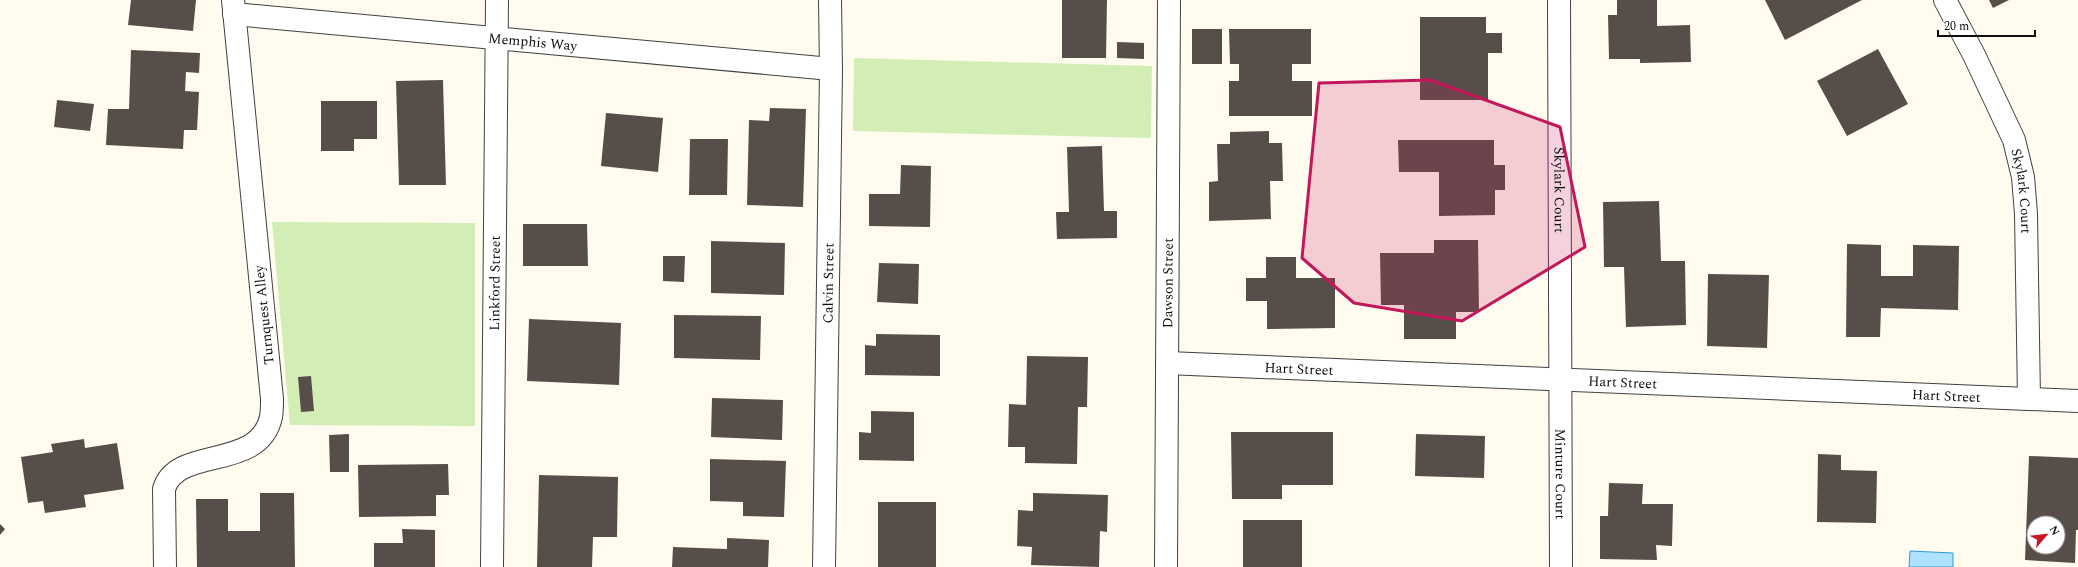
<svg xmlns="http://www.w3.org/2000/svg" width="2078" height="567" viewBox="0 0 2078 567" font-family="Spectral,serif">
	<style>
		.green { fill: #d3eeb4 }
		.water { fill: #ade1fd; stroke: #2c9adc }
		.building { fill: #584e49; fill-rule: evenodd }
		.lines { fill: none; stroke-linecap: round; stroke-linejoin: round }
		.street-casing { stroke: #414141; stroke-width: 24 }
		.street { stroke: #fff; stroke-width: 22 }
		.marked { fill: #c2185b; fill-opacity: 0.2; stroke: #c2185b; stroke-width: 3; stroke-linejoin: round }
		.labels { text-anchor: middle; dominant-baseline: central; stroke-width: 4; stroke-linejoin: round; paint-order: stroke }
		.street-label { font-size: 14px; fill: #0e0e0e; stroke: #fff }
	</style>
	<rect width="100%" height="100%" fill="#fffbef"/>
	<!-- green -->
	<path class="green" d="M 854,58 L 1152,66 L 1151,138 L 853,131 Z
		M 272,222 L 475,223 L 475,426 L 290,425 Z"/>
	<!-- water -->
	<path class="water" d="M 1910,551 L 1953,553 L 1953,567 L 1909,567 Z"/>
	<!-- building -->
	<path class="building" d="M 131,0 L 196,0 L 193,31 L 128,25 Z
		M 1062,0 L 1107,0 L 1106,58 L 1062,58 Z
		M 1617,0 L 1657,0 L 1657,26 L 1690,25 L 1691,62 L 1640,63 L 1640,59 L 1609,59 L 1608,15 L 1617,15 Z
		M 1765,0 L 1862,0 L 1785,40 Z
		M 1989,0 L 2009,0 L 1993,8 Z
		M 1420,17 L 1486,17 L 1486,33 L 1502,33 L 1502,53 L 1488,53 L 1488,100 L 1420,100 Z
		M 1192,29 L 1222,29 L 1222,64 L 1192,64 Z
		M 1229,29 L 1311,29 L 1311,64 L 1292,64 L 1292,81 L 1312,81 L 1312,116 L 1229,116 L 1229,81 L 1239,81 L 1239,64 L 1230,64 Z
		M 1117,42 L 1144,43 L 1144,59 L 1117,58 Z
		M 1878,49 L 1908,104 L 1847,136 L 1817,81 Z
		M 131,50 L 200,53 L 199,73 L 186,72 L 185,91 L 199,92 L 197,130 L 184,130 L 183,149 L 106,145 L 108,109 L 129,109 Z
		M 443,80 L 446,185 L 399,185 L 396,81 Z
		M 57,100 L 94,104 L 90,131 L 54,127 Z
		M 321,101 L 377,101 L 377,139 L 354,139 L 354,151 L 321,151 Z
		M 770,108 L 806,109 L 803,207 L 747,205 L 749,120 L 769,121 Z
		M 606,113 L 663,118 L 658,172 L 601,166 Z
		M 1269,131 L 1269,143 L 1282,143 L 1283,181 L 1270,181 L 1271,219 L 1209,221 L 1209,182 L 1218,181 L 1217,144 L 1230,144 L 1230,132 Z
		M 690,139 L 728,139 L 727,195 L 689,195 Z
		M 1398,140 L 1494,140 L 1494,165 L 1505,165 L 1505,190 L 1495,190 L 1495,215 L 1439,216 L 1439,172 L 1399,172 Z
		M 1102,146 L 1104,211 L 1117,211 L 1117,238 L 1057,239 L 1056,212 L 1069,212 L 1067,147 Z
		M 901,165 L 931,166 L 930,227 L 869,226 L 869,194 L 900,194 Z
		M 1659,201 L 1661,261 L 1685,261 L 1686,325 L 1626,327 L 1624,267 L 1604,267 L 1603,202 Z
		M 523,224 L 587,224 L 588,266 L 523,266 Z
		M 1434,240 L 1478,240 L 1479,312 L 1456,312 L 1456,339 L 1404,339 L 1404,305 L 1381,305 L 1380,253 L 1434,253 Z
		M 711,241 L 785,243 L 784,295 L 711,293 Z
		M 1847,244 L 1881,245 L 1881,276 L 1913,276 L 1913,245 L 1959,246 L 1958,310 L 1881,308 L 1880,337 L 1846,337 Z
		M 663,256 L 685,256 L 684,282 L 663,281 Z
		M 1266,257 L 1296,257 L 1296,278 L 1335,278 L 1335,328 L 1267,329 L 1267,301 L 1246,301 L 1246,278 L 1266,278 Z
		M 879,263 L 919,264 L 918,304 L 877,302 Z
		M 1708,274 L 1769,275 L 1767,348 L 1707,346 Z
		M 674,315 L 761,316 L 760,360 L 674,358 Z
		M 529,319 L 621,323 L 619,385 L 527,381 Z
		M 876,334 L 940,335 L 940,376 L 865,375 L 865,345 L 876,346 Z
		M 1027,356 L 1088,357 L 1087,407 L 1078,407 L 1077,464 L 1025,463 L 1025,447 L 1008,447 L 1009,404 L 1026,405 Z
		M 311,376 L 314,411 L 301,412 L 298,377 Z
		M 712,398 L 783,400 L 782,440 L 711,437 Z
		M 871,411 L 914,412 L 914,461 L 859,460 L 859,432 L 871,433 Z
		M 1231,432 L 1333,432 L 1333,485 L 1282,485 L 1282,499 L 1232,499 Z
		M 349,434 L 349,472 L 330,472 L 329,435 Z
		M 1416,434 L 1485,436 L 1484,478 L 1415,476 Z
		M 84,439 L 85,448 L 117,443 L 124,489 L 84,495 L 86,507 L 45,513 L 43,501 L 28,503 L 21,457 L 53,452 L 51,444 Z
		M 1818,454 L 1841,455 L 1841,470 L 1877,471 L 1876,523 L 1817,522 Z
		M 2029,456 L 2078,458 L 2078,530 L 2076,530 L 2075,563 L 2025,560 ZM 2034,523 L 2058,523 L 2058,547 L 2034,547 Z
		M 710,459 L 786,461 L 784,517 L 743,516 L 743,502 L 710,501 Z
		M 448,464 L 449,495 L 436,495 L 436,516 L 359,517 L 358,465 Z
		M 539,475 L 618,477 L 617,537 L 593,537 L 592,567 L 537,567 Z
		M 1609,483 L 1643,484 L 1642,504 L 1673,504 L 1672,546 L 1656,545 L 1657,560 L 1600,559 L 1600,516 L 1608,516 Z
		M 260,493 L 294,493 L 295,567 L 197,567 L 196,499 L 228,499 L 228,531 L 260,531 Z
		M 1033,493 L 1108,495 L 1107,532 L 1100,531 L 1099,567 L 1031,565 L 1032,547 L 1017,546 L 1018,510 L 1033,511 Z
		M 878,502 L 936,502 L 936,567 L 878,567 Z
		M 1243,520 L 1302,520 L 1302,567 L 1243,567 Z
		M 0,524 L 5,529 L 0,535 Z
		M 402,529 L 435,530 L 435,567 L 374,567 L 374,543 L 403,543 Z
		M 727,538 L 769,540 L 768,567 L 672,567 L 673,547 L 727,549 Z"/>
	<g class="lines">
		<!-- street casing -->
		<g class="street-casing">
			<g id="street">
				<path id="s1" d="M 1559,0 L 1561,567"/>
				<path id="s2" d="M 1945,0 L 1974,55 L 2014,140 L 2023,177 L 2026,214 L 2029,399"/>
				<path id="s3" d="M 234,14 L 831,69"/>
				<path id="s4" d="M 1167,363 L 2078,401"/>
				<path d="M 165,567 L 164,489 C 177,445 259,472 271,417 C 272,411 272,405 272,399 L 233,0"/>
				<path id="s5" d="M 492,567 L 497,0"/>
				<path id="s6" d="M 824,567 L 831,69 L 830,0"/>
				<path id="s7" d="M 1166,567 L 1169,0"/>
			</g>
		</g>
		<!-- street -->
		<use href="#street" class="street"/>
	</g>
	<!-- marked area -->
	<path class="marked" d="M 1430,80 L 1560,127 L 1585,247 L 1462,321 L 1354,303 L 1302,258 L 1319,83 Z"/>
	<g class="labels">
		<!-- street labels -->
		<g class="street-label">
			<text stroke="none"><textPath href="#s3" startOffset="300">Memphis Way</textPath></text>
			<text stroke="none"><textPath href="#s1" startOffset="190">Skylark Court</textPath></text>
			<text stroke="none"><textPath href="#s2" startOffset="208">Skylark Court</textPath></text>
			<text stroke="none"><textPath href="#s5" startOffset="284">Linkford Street</textPath></text>
			<text stroke="none"><textPath href="#s6" startOffset="284">Calvin Street</textPath></text>
			<text stroke="none"><textPath href="#s7" startOffset="284">Dawson Street</textPath></text>
			<text transform="translate(264 315) rotate(-96)">Turnquest Alley</text>
			<text stroke="none"><textPath href="#s4" startOffset="132">Hart Street</textPath></text>
			<text stroke="none"><textPath href="#s4" startOffset="456">Hart Street</textPath></text>
			<text stroke="none"><textPath href="#s4" startOffset="780">Hart Street</textPath></text>
			<text stroke="none"><textPath href="#s1" startOffset="474">Minture Court</textPath></text>
		</g>
	</g>
	<!-- north arrow -->
	<g transform="translate(2046 535) rotate(62)"><circle r="19" fill="#ffffff" stroke="#9f9f9f"/>
	<path d="M0-3L7 15L0 10L-7 15Z" fill="#ce1623"/>
	<text y="-6" font-size="11" font-weight="bold" text-anchor="middle" fill="#0e0e0e">N</text>
	</g>
	<!-- scale -->
	<path d="M1938 30v6h97v-6" fill="none" stroke="#0e0e0e" stroke-width="2"/>
	<text x="1944" y="30" font-size="12" fill="#0e0e0e" stroke="#ffffff" stroke-width="3" paint-order="stroke">20 m</text>
</svg>
